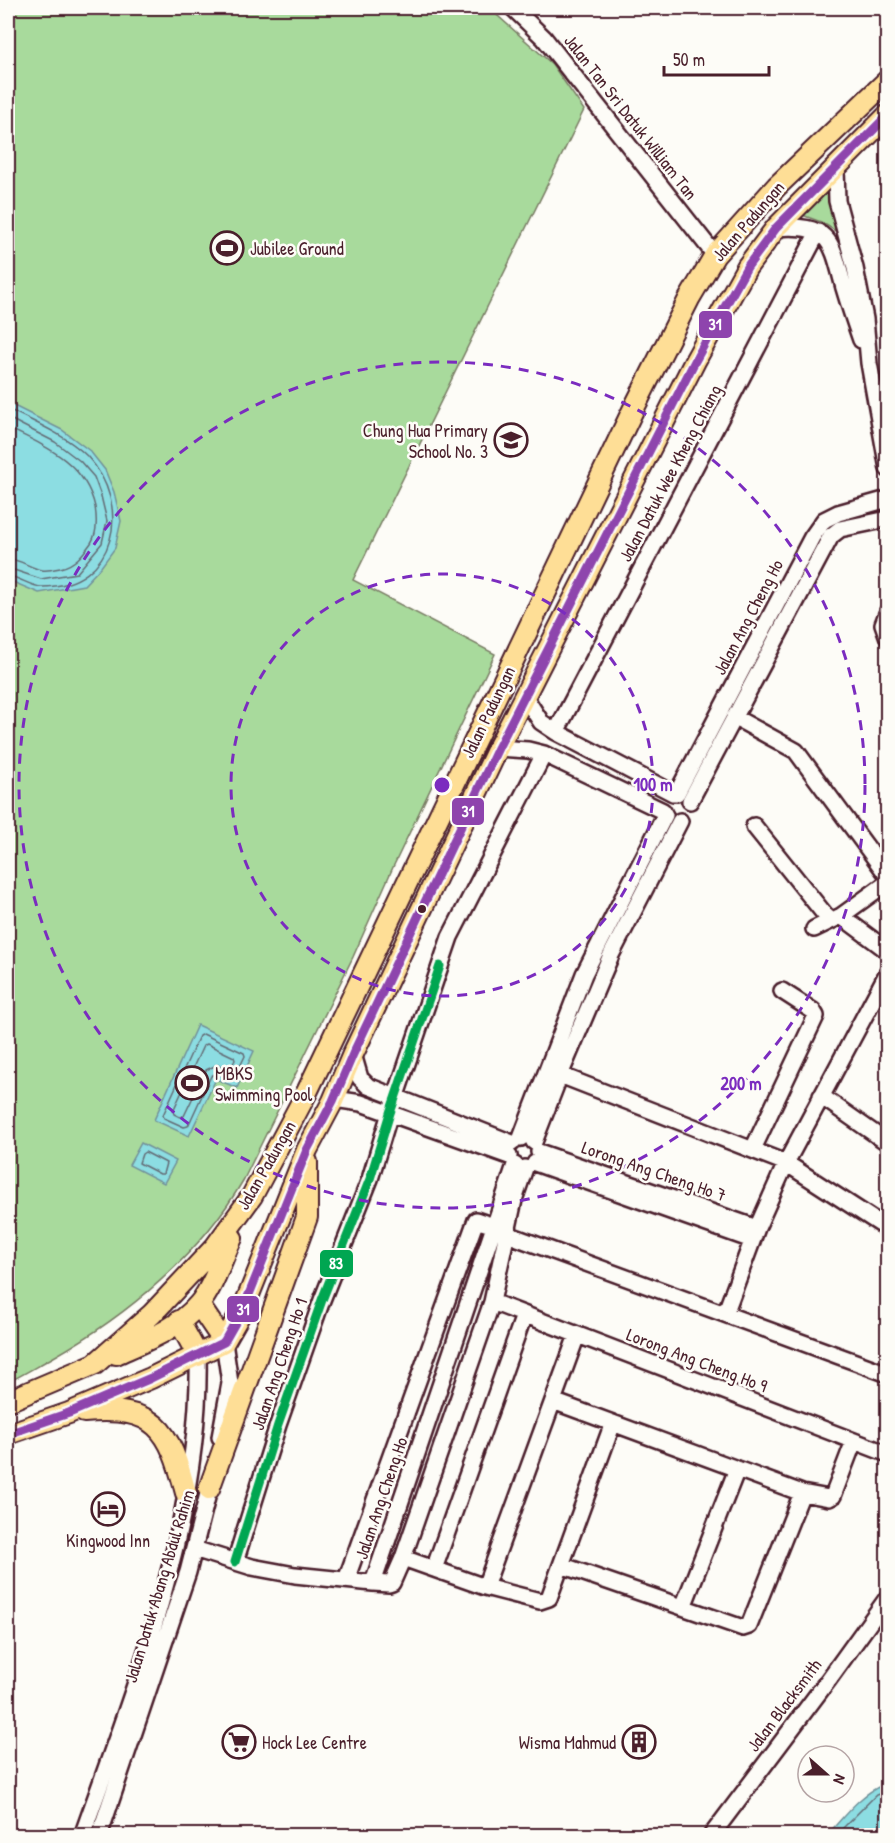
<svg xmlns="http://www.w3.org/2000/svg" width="895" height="1843" viewBox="0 0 895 1843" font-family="'Patrick Hand',sans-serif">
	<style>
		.green { fill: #a8da9c; stroke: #797c64; stroke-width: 1.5 }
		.water { fill: #8cdde2; stroke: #729199; stroke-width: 1.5 }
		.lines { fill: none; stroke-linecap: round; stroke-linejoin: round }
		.shore { stroke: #646b74; stroke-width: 1.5 }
		.stream { stroke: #729199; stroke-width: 4.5 }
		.minor-casing { stroke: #4a1f2b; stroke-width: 20 }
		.major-casing { stroke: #4a1f2b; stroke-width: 24 }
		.minor { stroke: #fdfcf7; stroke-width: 15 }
		.major { stroke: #fede96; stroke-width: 20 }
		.bus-1-casing { stroke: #fdfcf7; stroke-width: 14 }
		.bus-2-casing { stroke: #fdfcf7; stroke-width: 14 }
		.bus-1 { stroke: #8e44ad; stroke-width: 9 }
		.bus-2 { stroke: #00a651; stroke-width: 9 }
		.ring { fill: none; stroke: #7b2cbf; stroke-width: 3; stroke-dasharray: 10 8 }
		.bus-dot { fill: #4a1f2b; stroke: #fdfcf7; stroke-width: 2 }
		.labels { text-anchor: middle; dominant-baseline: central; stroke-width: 5; stroke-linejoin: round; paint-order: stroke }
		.street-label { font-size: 18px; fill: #4a1f2b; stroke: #fdfcf7 }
		.poi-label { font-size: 18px; fill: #4a1f2b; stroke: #fdfcf7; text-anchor: start }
		.centre { fill: #7b2cbf; stroke: #fdfcf7; stroke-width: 3 }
		.ring-label { font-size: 18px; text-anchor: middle; font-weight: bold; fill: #7b2cbf; stroke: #fdfcf7; stroke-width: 5; stroke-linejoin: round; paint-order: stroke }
		.line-badge { stroke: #fdfcf7; stroke-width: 2 }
		.badge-label { font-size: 16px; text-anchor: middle; font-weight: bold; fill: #fff }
	</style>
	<rect width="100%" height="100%" fill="#fdfcf7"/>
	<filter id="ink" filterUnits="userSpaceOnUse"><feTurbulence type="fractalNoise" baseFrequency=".0167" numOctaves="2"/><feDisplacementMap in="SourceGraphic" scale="12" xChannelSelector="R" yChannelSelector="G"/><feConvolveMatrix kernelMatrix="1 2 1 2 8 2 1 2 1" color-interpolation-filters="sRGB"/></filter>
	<g filter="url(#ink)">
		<!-- green -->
		<path class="green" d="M 8,8 L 489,8 L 552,64 L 584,110 L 353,580 L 495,654 L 394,865 L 353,957 L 244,1179 C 200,1255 128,1315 52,1358 C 37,1366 23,1375 8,1382 Z
			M 830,186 L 844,236 L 821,222 L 802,215 Z"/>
		<!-- water -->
		<path class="water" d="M 8,403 L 62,430 L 90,451 L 105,470 L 114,492 L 121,521 L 115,548 L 101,567 L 84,585 L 39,593 L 8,580 Z
			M 197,1025 L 254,1051 L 237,1088 L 216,1079 L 189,1136 L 154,1120 Z
			M 141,1143 L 176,1161 L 164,1183 L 129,1165 Z
			M 883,1785 L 887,1785 L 887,1835 L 827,1835 C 843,1818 860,1794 883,1785 Z"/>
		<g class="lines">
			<!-- shore -->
			<path class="shore" d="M 8,409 C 34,422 66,435 87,456 C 133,505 117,587 42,587 C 31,587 19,577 8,576
				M 8,418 L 55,442 L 80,461 L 94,477 L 101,496 L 107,521 L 102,543 L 77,573 L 41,579 L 8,568
				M 8,428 C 45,446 85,462 95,507 C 97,519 98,532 91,543 C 83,554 75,565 60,568 C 55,569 48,571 42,570 C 30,568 20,559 8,559
				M 203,1034 L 244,1053 L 245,1056 L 234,1079 L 217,1073 L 211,1076 L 188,1126 L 184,1127 L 164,1118 L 163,1115 L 199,1036 Z
				M 207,1044 L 234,1057 L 235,1060 L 230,1069 L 217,1065 L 206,1070 L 184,1116 L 180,1117 L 174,1114 L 173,1111 L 203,1046 Z
				M 145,1152 L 166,1163 L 163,1174 L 160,1174 L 139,1163 L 142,1154 Z
				M 835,1836 L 876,1795 L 888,1791"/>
			<!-- stream -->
			<path class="stream" d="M 883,8 L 888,14"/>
			<!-- minor casing -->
			<g class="minor-casing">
				<path id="minor" d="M 513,8 L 544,38 L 715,255
					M 836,169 L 837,201 L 855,268 L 865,319 L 869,363 L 888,469
					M 776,228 C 831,223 832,242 844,288 C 849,305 855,323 861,340
					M 888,611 L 883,624 L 888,638
					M 525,697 L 541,722 L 556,732 L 673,793
					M 734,717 L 796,751 L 888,876
					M 556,732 L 818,232
					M 498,748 L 528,750 L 544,754 L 663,811
					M 677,793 L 812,537 L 824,520 L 838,513 L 888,499
					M 690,801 L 831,536 L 840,529 L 888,519
					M 754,826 L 830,921
					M 841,916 L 888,951
					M 814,929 L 841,916 L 888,882
					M 353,1054 L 360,1078 L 368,1086 L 512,1143
					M 560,1075 L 786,1163 L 888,1229
					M 821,1096 L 888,1143
					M 333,1101 L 341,1100 L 361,1103 L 509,1156
					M 521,1138 L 584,974 L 665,815
					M 534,1142 L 560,1075 L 611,955 L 680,821
					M 753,1149 L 816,1016 L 813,1011 L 782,991
					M 539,1152 L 757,1228
					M 535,1163 L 752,1240
					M 507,1234 L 888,1374
					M 492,1302 L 888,1454
					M 725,1314 L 757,1228 L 786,1163 L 888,972
					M 553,1401 L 802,1493 L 829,1498 L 833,1496 L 854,1441
					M 220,1437 L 230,1383 L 224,1342
					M 194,1549 L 252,1567 L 295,1575 L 373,1583 L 389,1584 L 392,1583 L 403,1558 L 492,1302 L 514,1200 L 525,1168
					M 403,1558 L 485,1587 L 540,1601 L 549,1598 L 613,1423
					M 235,1562 L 278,1425 L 322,1300 L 370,1179 L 390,1113 L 450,937 L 544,754
					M 561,1565 L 743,1628 L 749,1626 L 802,1493
					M 434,1569 L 524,1315
					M 346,1580 L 476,1220 L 494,1226
					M 373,1583 L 515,1165
					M 485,1587 L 577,1335
					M 683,1607 L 737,1469
					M 82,1836 C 135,1686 202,1517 198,1356
					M 99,1836 L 188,1572 L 212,1478
					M 711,1836 L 829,1679 L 888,1597"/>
			</g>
			<!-- major casing -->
			<g class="major-casing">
				<path id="major" d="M 199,1305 L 224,1342
					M 179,1321 L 198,1356
					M 116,1354 C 145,1341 178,1329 199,1304 C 213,1288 222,1258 232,1238
					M 8,1401 L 95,1364 L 152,1314 L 215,1247 L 252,1196 L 306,1094 L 632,412 L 689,299 L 715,255 L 777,186 L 888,80
					M 84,1412 C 156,1406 169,1428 186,1493
					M 8,1434 L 69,1413 L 151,1378 L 224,1342 L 244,1307 L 307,1150 L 333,1101 L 353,1054 L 498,748 L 695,361 L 747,267 L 776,228 L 888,115
					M 209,1489 L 307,1217 L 307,1162"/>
			</g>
			<!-- minor -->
			<use href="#minor" class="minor"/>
			<!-- major -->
			<use href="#major" class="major"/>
			<!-- bus-1 casing -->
			<g class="bus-1-casing">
				<path id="bus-1" d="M 8,1434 L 69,1413 L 151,1378 L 224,1342 L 244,1307 L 307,1150 L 333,1101 L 353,1054 L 498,748 L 695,361 L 747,267 L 776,228 L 888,115"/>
			</g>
			<!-- bus-2 casing -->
			<g class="bus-2-casing">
				<path id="bus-2" d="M 235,1562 L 278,1425 L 322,1300 L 370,1179 L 390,1113 L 440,966"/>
			</g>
			<!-- bus-1 -->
			<use href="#bus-1" class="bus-1"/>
			<!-- bus-2 -->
			<use href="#bus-2" class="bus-2"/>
		</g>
	</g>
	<!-- distance rings -->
	<g class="ring">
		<circle cx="442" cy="785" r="211"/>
		<circle cx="442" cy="785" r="423"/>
	</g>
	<!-- icons -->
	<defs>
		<g id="stadium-ring" transform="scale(1.725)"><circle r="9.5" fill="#fdfcf7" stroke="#4a1f2b" stroke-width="1.5"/><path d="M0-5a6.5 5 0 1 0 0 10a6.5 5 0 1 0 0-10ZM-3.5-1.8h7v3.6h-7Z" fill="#4a1f2b"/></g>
		<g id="school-ring" transform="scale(1.725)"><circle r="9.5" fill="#fdfcf7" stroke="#4a1f2b" stroke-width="1.5"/><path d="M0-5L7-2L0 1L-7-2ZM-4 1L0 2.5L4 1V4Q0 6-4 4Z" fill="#4a1f2b"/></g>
		<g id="hotel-ring" transform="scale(1.725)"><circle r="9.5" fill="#fdfcf7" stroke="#4a1f2b" stroke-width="1.5"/><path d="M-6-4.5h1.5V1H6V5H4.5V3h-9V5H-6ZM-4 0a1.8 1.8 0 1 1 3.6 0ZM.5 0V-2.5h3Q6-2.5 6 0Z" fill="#4a1f2b"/></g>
		<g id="supermarket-ring" transform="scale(1.725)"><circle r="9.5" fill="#fdfcf7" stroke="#4a1f2b" stroke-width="1.5"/><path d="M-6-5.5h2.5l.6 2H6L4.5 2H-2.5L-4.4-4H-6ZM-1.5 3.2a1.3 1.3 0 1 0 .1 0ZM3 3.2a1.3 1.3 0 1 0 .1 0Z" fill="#4a1f2b"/></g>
		<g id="building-ring" transform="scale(1.725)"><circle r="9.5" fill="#fdfcf7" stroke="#4a1f2b" stroke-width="1.5"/><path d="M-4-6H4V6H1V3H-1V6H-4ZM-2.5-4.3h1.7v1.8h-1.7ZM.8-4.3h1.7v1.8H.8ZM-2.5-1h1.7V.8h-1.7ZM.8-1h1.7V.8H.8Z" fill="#4a1f2b"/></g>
	</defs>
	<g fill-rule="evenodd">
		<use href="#stadium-ring" x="227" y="248"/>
		<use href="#school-ring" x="511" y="440"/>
		<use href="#stadium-ring" x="192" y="1083"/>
		<use href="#hotel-ring" x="108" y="1509"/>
		<use href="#supermarket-ring" x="239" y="1742"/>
		<use href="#building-ring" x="639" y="1742"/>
	</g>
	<!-- markers -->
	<circle class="bus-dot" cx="422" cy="909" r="5"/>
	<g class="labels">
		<!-- street labels -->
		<g class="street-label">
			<text transform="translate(631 117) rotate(52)">Jalan Tan Sri Datuk William Tan</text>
			<text transform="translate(748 221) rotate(-49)">Jalan Padungan</text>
			<text transform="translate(670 473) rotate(-62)">Jalan Datuk Wee Kheng Chiang</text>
			<text transform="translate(748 617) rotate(-62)">Jalan Ang Cheng Ho</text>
			<text transform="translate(488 712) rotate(-64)">Jalan Padungan</text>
			<text transform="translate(266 1165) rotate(-60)">Jalan Padungan</text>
			<text transform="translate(654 1171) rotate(19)">Lorong Ang Cheng Ho 7</text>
			<text transform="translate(697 1360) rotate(21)">Lorong Ang Cheng Ho 9</text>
			<text transform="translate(279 1364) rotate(-71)">Jalan Ang Cheng Ho 1</text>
			<text transform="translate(381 1498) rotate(-71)">Jalan Ang Cheng Ho</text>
			<text transform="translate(159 1586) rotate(-73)">Jalan Datuk Abang Abdul Rahim</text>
			<text transform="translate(784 1705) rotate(-53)">Jalan Blacksmith</text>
		</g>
		<!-- poi labels -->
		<g class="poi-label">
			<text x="250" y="248">Jubilee Ground</text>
			<text x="488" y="430" text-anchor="end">Chung Hua Primary<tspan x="488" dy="21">School No. 3</tspan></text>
			<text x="215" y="1073">MBKS<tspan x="215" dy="21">Swimming Pool</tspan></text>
			<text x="108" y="1540" text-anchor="middle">Kingwood Inn</text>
			<text x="262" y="1742">Hock Lee Centre</text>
			<text x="616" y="1742" text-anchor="end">Wisma Mahmud</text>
		</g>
	</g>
	<circle cx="442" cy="785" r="9" class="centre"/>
	<g class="ring-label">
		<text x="653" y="791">100 m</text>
		<text x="741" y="1090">200 m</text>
	</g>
	<g class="line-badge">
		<rect x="698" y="310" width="35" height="29" rx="6" fill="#8e44ad"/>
		<rect x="451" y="797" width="34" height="29" rx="6" fill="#8e44ad"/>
		<rect x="319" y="1249" width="35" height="29" rx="6" fill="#00a651"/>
		<rect x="226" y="1295" width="34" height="28" rx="6" fill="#8e44ad"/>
	</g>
	<g class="badge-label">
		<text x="715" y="330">31</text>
		<text x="468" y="817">31</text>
		<text x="336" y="1269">83</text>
		<text x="243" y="1315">31</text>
	</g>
	<!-- margin -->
	<rect width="895" height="1843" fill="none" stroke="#fdfcf7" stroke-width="30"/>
	<rect x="15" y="15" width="865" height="1813" fill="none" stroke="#4a1f2b" stroke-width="2" filter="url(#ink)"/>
	<!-- north arrow -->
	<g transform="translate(826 1774) rotate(111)"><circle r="28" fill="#fdfcf7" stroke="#b5a4a5" stroke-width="1.5"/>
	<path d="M0-4.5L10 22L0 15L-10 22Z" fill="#4a1f2b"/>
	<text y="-9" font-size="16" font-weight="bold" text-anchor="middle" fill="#4a1f2b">N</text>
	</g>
	<!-- scale -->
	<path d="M664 66v9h105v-9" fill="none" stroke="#4a1f2b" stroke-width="3"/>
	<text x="673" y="66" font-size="18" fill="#4a1f2b" stroke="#fdfcf7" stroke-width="4.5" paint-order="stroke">50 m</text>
</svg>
